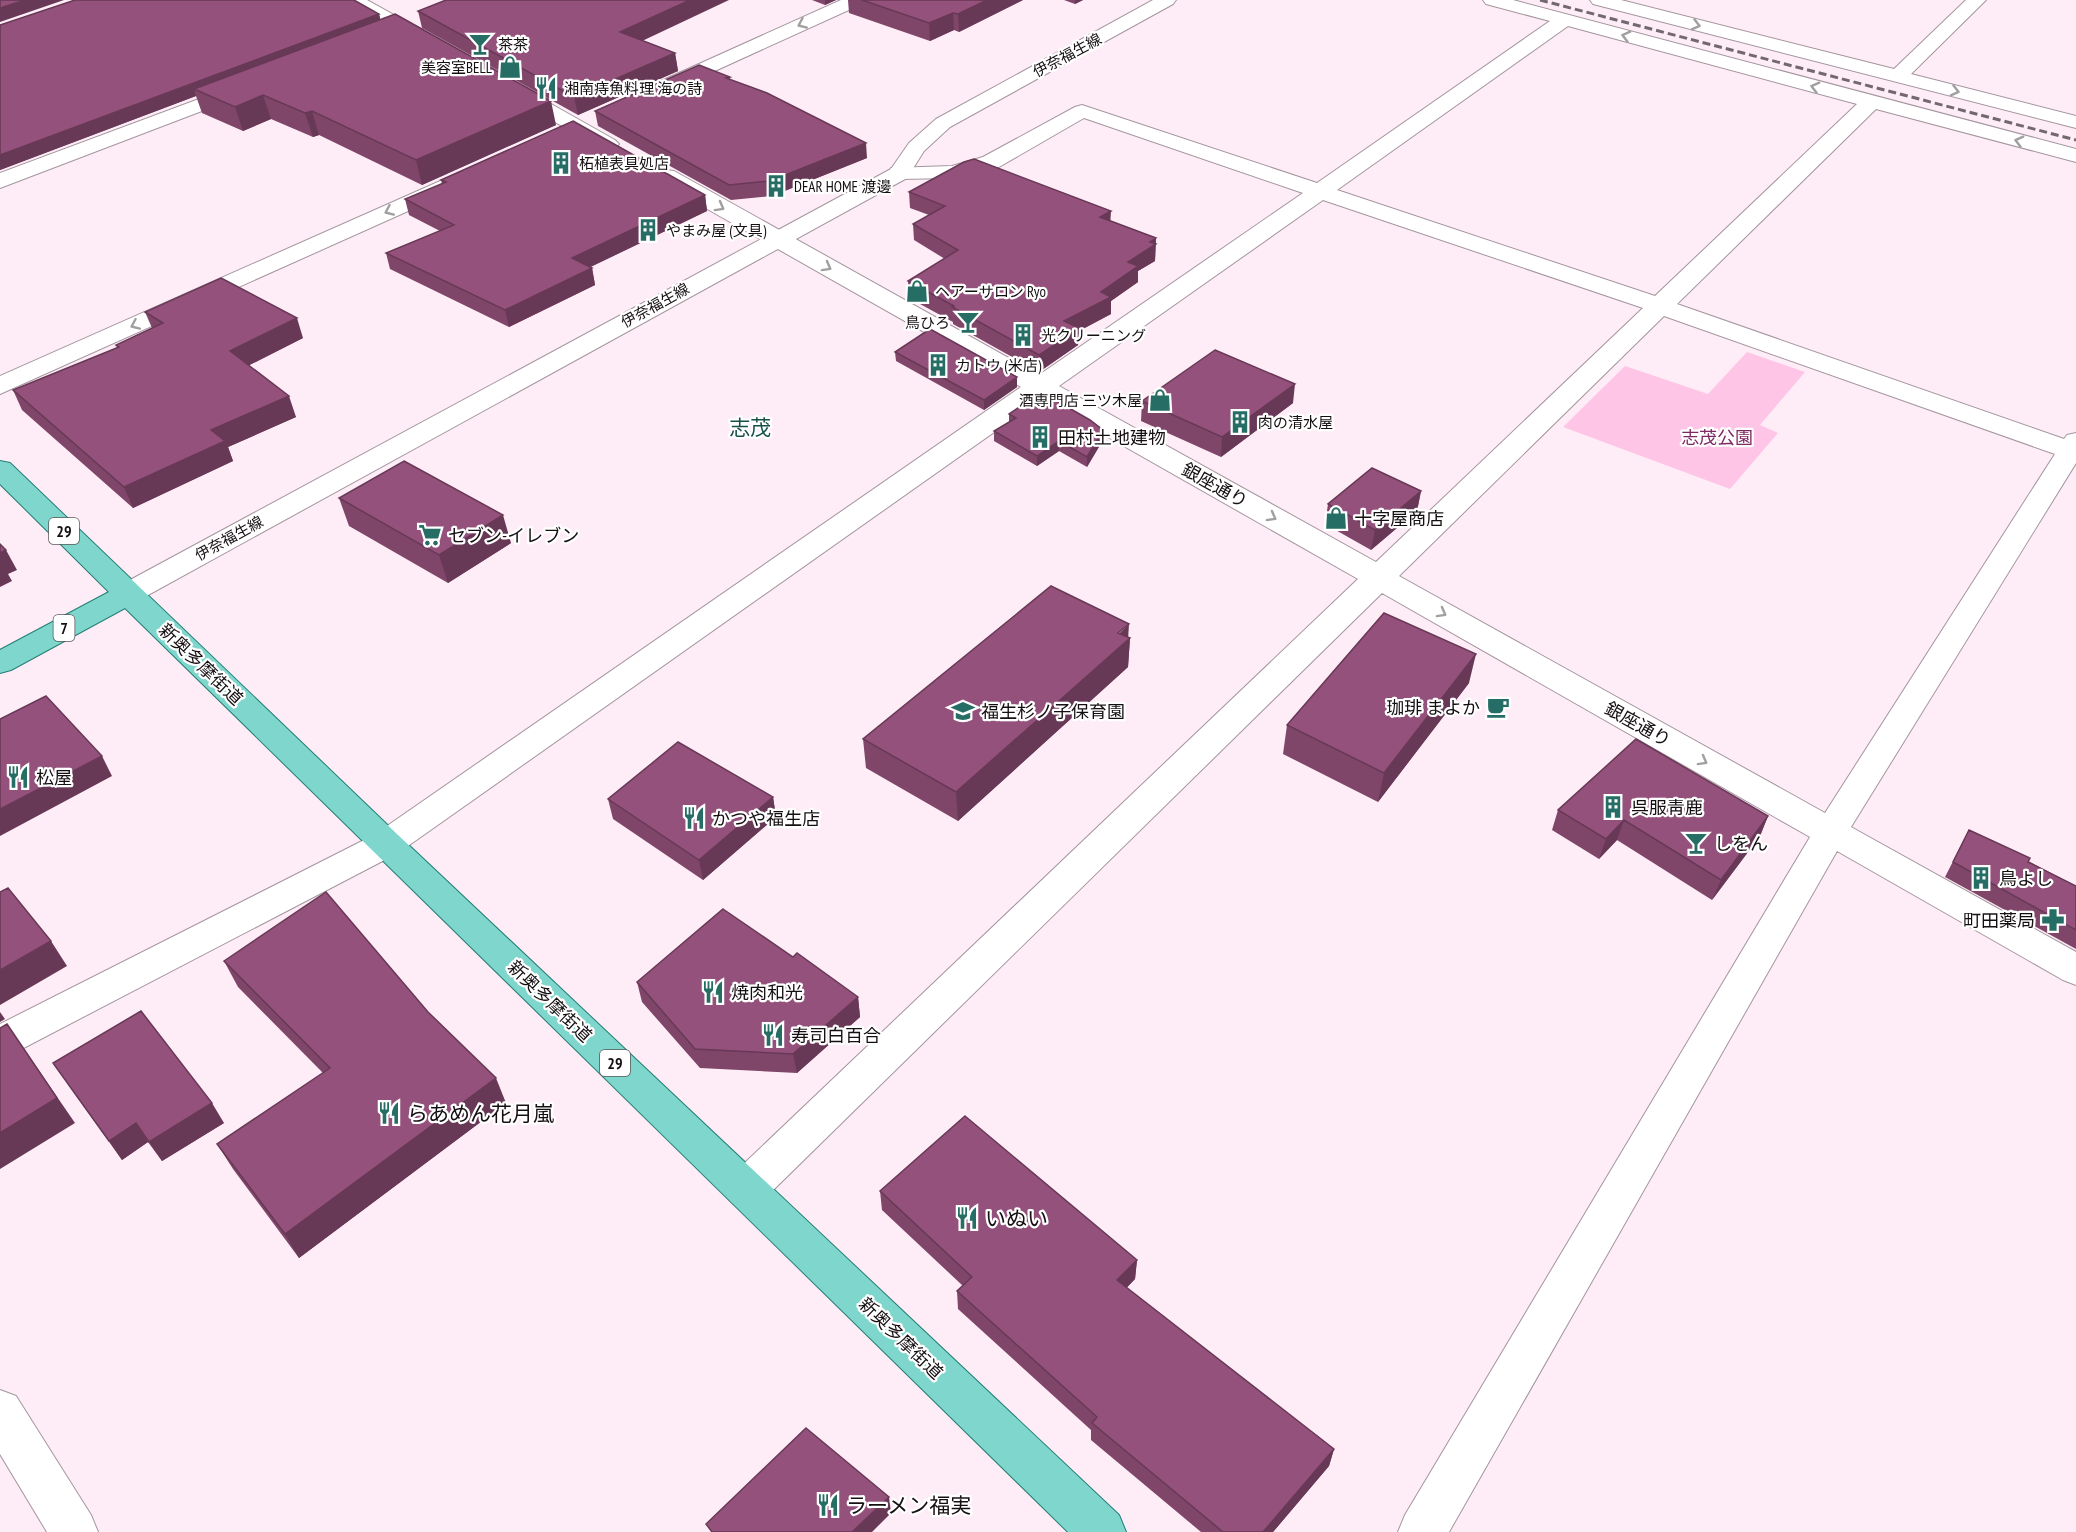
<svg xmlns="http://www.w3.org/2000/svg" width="2076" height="1532" viewBox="0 0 2076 1532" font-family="'PT Sans Narrow','Noto Sans JP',sans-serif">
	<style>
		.green { fill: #ffc5e6 }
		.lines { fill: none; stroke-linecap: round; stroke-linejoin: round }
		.minor-casing { stroke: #a4959e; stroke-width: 2 }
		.secondary-casing { stroke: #a4959e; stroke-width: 2 }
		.primary-casing { stroke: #237e75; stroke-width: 2 }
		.minor { fill: #fff; fill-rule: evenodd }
		.secondary { fill: #fff; fill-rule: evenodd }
		.primary { fill: #7fd6cc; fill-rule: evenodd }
		.rail { stroke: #73686e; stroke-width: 3; stroke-dasharray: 8 4; stroke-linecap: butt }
		.wall { fill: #7f466a }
		.shaded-wall { fill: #683956 }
		.building { fill: #94517b; stroke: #683956; stroke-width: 1.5 }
		.oneway { stroke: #a19fa0 }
		.labels { text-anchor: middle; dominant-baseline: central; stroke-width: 4.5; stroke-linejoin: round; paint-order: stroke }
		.far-poi-label { font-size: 15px; fill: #150f12; stroke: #fff; text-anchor: start }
		.far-street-label { font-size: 15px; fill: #150f12; stroke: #fff }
		.shield { fill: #fff; stroke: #5b5759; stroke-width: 1.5 }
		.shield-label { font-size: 16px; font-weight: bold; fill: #150f12 }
		.poi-label { font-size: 18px; fill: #150f12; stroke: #fff; text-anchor: start }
		.park-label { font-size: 18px; fill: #7e2962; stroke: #fff }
		.street-label { font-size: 18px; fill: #150f12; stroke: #fff }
		.quarter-label { font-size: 21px; fill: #165049; stroke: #fff }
		.near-poi-label { font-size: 21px; fill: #150f12; stroke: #fff; text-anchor: start }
	</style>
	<rect width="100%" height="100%" fill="#feedf6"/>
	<!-- green -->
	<path class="green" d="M 1747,352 L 1805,372 L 1760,425 L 1778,433 L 1730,489 L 1563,427 L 1625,366 L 1708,394 Z"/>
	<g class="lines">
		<!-- minor casing -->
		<g class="minor-casing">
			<path id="minor" d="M 345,0 L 367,0 L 432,36 L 435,40 L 432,44 L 418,44 L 348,4 Z
				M 841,0 L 865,0 L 862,4 L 673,90 L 659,90 L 656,86 L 659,82 Z
				M 1483,0 L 1513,0 L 2076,149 L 2076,162 L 1876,109 L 1677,304 L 2064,439 L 2067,435 L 2076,433 L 2076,463 L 1851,827 L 2076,952 L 2076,985 L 2063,980 L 1837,851 L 1449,1532 L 1398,1532 L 1405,1515 L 1810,837 L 1382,593 L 761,1202 L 746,1207 L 731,1202 L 725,1189 L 731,1176 L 1358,579 L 1041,399 L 398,853 L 14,1053 L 0,1058 L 0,1024 L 374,835 L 1021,387 L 658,181 L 655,176 L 658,171 L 666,170 L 674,171 L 1039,375 L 1303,193 L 1084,118 L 999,167 L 952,178 L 899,179 L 891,178 L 888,173 L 891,168 L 952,166 L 983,157 L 1075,107 L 1082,105 L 1317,183 L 1550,21 L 1486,4 ZM 1568,26 L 1857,104 L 1655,296 L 1337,190 ZM 1323,200 L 1643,308 L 1376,562 L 1059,386 ZM 1664,316 L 2055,454 L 1825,813 L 1399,576 Z
				M 1590,0 L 1621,0 L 1894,69 L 1966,0 L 1986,0 L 1911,74 L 2076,116 L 2076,128 L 1593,4 Z
				M 242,83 L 249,85 L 252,89 L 249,93 L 0,188 L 0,173 Z
				M 514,85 L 521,87 L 615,140 L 619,144 L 615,148 L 608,150 L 601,148 L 507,95 L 504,91 L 507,87 Z
				M 447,178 L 455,180 L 458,185 L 455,190 L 0,394 L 0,376 Z
				M 0,1390 L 16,1396 L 91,1515 L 98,1532 L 47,1532 L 0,1454 Z"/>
		</g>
		<!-- secondary casing -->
		<g class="secondary-casing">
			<path id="secondary" d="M 1153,0 L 1176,0 L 1173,4 L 950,127 L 924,151 L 907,178 L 139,600 L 129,602 L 119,600 L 114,593 L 119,586 L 891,169 L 909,143 L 936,119 Z"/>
		</g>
		<!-- primary casing -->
		<g class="primary-casing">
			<path id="primary" d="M 0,461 L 10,463 L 398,835 L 1119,1515 L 1126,1532 L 1068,1532 L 125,608 L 11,670 L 0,673 L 0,650 L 109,592 L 0,484 Z"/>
		</g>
		<!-- minor -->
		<use href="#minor" class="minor"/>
		<!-- secondary -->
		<use href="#secondary" class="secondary"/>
		<!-- primary -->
		<use href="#primary" class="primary"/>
		<!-- rail -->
		<path class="rail" d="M 1540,0 L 2076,140"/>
	</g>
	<!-- wall -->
	<path class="wall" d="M 812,0 L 836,0 L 825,5 Z
		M 848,0 L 1023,0 L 959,32 L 954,30 L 930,41 L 849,13 Z
		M 1064,0 L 1083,0 L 1075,4 Z
		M 418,11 L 643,41 L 675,53 L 678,71 L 578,115 L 422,28 Z
		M 379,14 L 380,19 L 556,125 L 422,185 L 319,135 L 313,137 L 271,119 L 243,131 L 202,113 L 196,96 L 0,170 L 0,25 Z
		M 730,77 L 730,80 L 867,158 L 772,196 L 731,200 L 598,126 L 595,111 Z
		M 441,180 L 705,195 L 707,211 L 590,267 L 592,268 L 595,285 L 509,327 L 390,269 L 386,253 L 440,231 L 409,215 L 405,199 L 442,184 Z
		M 909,192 L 1111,221 L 1156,238 L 1155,261 L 1138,271 L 1138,282 L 1111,301 L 1111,314 L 1079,331 L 1078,345 L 1039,372 L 953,324 L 953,322 L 909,298 L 908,281 L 945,259 L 914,240 L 913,224 L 929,215 L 910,208 Z
		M 145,312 L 303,338 L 249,365 L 296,417 L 228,447 L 233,461 L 133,508 L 22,410 L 13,390 L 117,348 L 116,345 L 152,328 Z
		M 895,352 L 1017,387 L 984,410 L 896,361 Z
		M 1142,401 L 1293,403 L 1221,457 L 1141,421 Z
		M 1009,414 L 1103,430 L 1103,440 L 1087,467 L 1059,451 L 1037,466 L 994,441 L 994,431 L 1009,422 Z
		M 1421,491 L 1417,511 L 1371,550 L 1325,524 L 1328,504 Z
		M 339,498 L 511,543 L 448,583 L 349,526 Z
		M 1128,637 L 1130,638 L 1128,667 L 958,821 L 866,768 L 863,739 Z
		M 1469,683 L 1378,802 L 1283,754 L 1287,725 Z
		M 773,797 L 776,817 L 703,880 L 613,819 L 608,799 Z
		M 1558,810 L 1768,816 L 1760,836 L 1712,900 L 1617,840 L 1599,859 L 1552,830 Z
		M 1969,830 L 2076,886 L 2076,949 L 1945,877 Z
		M 793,957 L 858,997 L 860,1017 L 797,1073 L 700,1068 L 642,1002 L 637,982 Z
		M 224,961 L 428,1012 L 506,1103 L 299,1258 L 233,1169 L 217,1144 L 323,1073 L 238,987 Z
		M 67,1083 L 224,1123 L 162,1161 L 148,1142 L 122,1160 Z
		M 880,1191 L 1137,1260 L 1135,1279 L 1126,1288 L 1334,1449 L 1329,1466 L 1273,1532 L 1201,1532 L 1091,1440 L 1091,1430 L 958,1309 L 957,1291 L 963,1286 L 882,1210 Z"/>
	<!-- shaded-wall -->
	<path class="shaded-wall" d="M 25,0 L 64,0 L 0,22 L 0,8 Z
		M 690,0 L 729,0 L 623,50 L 620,32 Z
		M 825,0 L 836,0 L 825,5 Z
		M 987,0 L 1023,0 L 959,32 L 958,14 Z
		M 1075,0 L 1083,0 L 1075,4 Z
		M 953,13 L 954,30 L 930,41 L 929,23 Z
		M 379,14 L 382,26 L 194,89 L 196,96 L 0,170 L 0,155 Z
		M 675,53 L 678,71 L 578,115 L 574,97 Z
		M 263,95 L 271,119 L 243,131 L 235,107 Z
		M 551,101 L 556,125 L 422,185 L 416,160 Z
		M 312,111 L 319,135 L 313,137 L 305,113 Z
		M 866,143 L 867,158 L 772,196 L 770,181 Z
		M 705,195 L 707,211 L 576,274 L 572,258 Z
		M 1111,211 L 1110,227 L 1100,217 Z
		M 1156,238 L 1155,261 L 1138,271 L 1138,282 L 1111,301 L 1111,314 L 1079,331 L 1078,345 L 1039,372 L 1039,355 L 1064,321 L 1101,292 L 1128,262 L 1150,242 Z
		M 592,268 L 595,285 L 509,327 L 505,310 Z
		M 297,318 L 303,338 L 238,371 L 230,351 Z
		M 1017,377 L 1017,387 L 984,410 L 984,400 Z
		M 1295,384 L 1293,403 L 1221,457 L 1222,437 Z
		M 289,396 L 296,417 L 228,447 L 233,461 L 133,508 L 124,487 L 211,430 Z
		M 1103,430 L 1103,440 L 1087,467 L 1087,457 Z
		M 1059,441 L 1059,451 L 1037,466 L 1037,456 Z
		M 1421,491 L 1417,511 L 1371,550 L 1375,530 Z
		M 503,515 L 511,543 L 448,583 L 439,555 Z
		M 6,550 L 17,570 L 8,574 L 12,581 L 0,587 L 0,553 Z
		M 1129,624 L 1128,640 L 1130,638 L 1128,667 L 958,821 L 956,792 Z
		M 1476,654 L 1469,683 L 1378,802 L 1384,773 Z
		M 102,756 L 112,776 L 0,836 L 0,809 Z
		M 773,797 L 776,817 L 703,880 L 699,860 Z
		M 1768,816 L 1760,836 L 1712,900 L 1721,880 Z
		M 1624,820 L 1617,840 L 1599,859 L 1606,839 Z
		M 51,941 L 67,966 L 0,1005 L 0,970 Z
		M 858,997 L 860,1017 L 797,1073 L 793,1054 Z
		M 0,1012 L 5,1019 L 0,1022 Z
		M 7,1024 L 75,1123 L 0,1169 L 0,1133 Z
		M 496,1078 L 506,1103 L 299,1258 L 285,1234 Z
		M 212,1103 L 224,1123 L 162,1161 L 149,1142 Z
		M 136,1123 L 148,1142 L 122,1160 L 109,1141 Z
		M 1137,1260 L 1135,1279 L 1116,1299 L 1117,1280 Z
		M 1334,1449 L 1329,1466 L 1273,1532 L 1263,1532 Z
		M 889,1497 L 891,1513 L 872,1532 L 852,1532 Z"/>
	<!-- building -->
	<path class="building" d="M 0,0 L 25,0 L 0,8 Z
		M 75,0 L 354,0 L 379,14 L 0,155 L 0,25 Z
		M 446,0 L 690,0 L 620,32 L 675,53 L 574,97 L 418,11 Z
		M 862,0 L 987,0 L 958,14 L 953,13 L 929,23 Z
		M 395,14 L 551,101 L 416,160 L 312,111 L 305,113 L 263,95 L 235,107 L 194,89 Z
		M 699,65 L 730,77 L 726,78 L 767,93 L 866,143 L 770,181 L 729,185 L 595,111 Z
		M 573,121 L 705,195 L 572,258 L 592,268 L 505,310 L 386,253 L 454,225 L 405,199 L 446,182 L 441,180 Z
		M 974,159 L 1111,211 L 1100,217 L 1156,238 L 1150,242 L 1156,244 L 1128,262 L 1138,266 L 1101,292 L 1111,297 L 1064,321 L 1079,328 L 1039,355 L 952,307 L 954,306 L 908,281 L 958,250 L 913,224 L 945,206 L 909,192 L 964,162 Z
		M 221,278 L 297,318 L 230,351 L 289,396 L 211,430 L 225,441 L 124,487 L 13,390 L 119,347 L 116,345 L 163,323 L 145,312 Z
		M 930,329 L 1017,377 L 984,400 L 895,352 Z
		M 1215,350 L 1295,384 L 1222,437 L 1142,401 Z
		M 1041,392 L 1090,420 L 1103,430 L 1087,457 L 1059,441 L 1037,456 L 994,431 L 1016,418 L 1009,414 Z
		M 404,461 L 503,515 L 439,555 L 339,498 Z
		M 1372,468 L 1421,491 L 1375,530 L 1328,504 Z
		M 0,544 L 6,550 L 0,553 Z
		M 1051,586 L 1129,624 L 1118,633 L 1130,638 L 956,792 L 863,739 Z
		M 1384,613 L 1476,654 L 1384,773 L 1287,725 Z
		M 46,696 L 102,756 L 0,809 L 0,719 Z
		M 1636,739 L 1768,816 L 1721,880 L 1624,820 L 1606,839 L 1558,810 Z
		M 678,742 L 773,797 L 699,860 L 608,799 Z
		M 1969,830 L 2030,858 L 2028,862 L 2076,886 L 2076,930 L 1953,862 Z
		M 8,888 L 51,941 L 0,970 L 0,892 Z
		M 326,892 L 428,1012 L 496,1078 L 285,1234 L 217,1144 L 330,1068 L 224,961 Z
		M 723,909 L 793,957 L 797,953 L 858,997 L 793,1054 L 695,1049 L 637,982 Z
		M 141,1011 L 212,1103 L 149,1142 L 136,1123 L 109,1141 L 53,1063 Z
		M 7,1024 L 57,1098 L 0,1133 L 0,1028 Z
		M 965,1116 L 1137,1260 L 1117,1280 L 1334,1449 L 1263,1532 L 1223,1532 L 1092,1423 L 1097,1417 L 957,1291 L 972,1277 L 880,1191 Z
		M 806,1428 L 889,1497 L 852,1532 L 712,1532 L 706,1524 Z"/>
	<!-- one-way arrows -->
	<defs><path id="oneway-chevron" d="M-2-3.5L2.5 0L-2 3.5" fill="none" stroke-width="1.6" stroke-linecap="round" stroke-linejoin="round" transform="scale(1.5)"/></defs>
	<g class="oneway">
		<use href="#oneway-chevron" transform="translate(802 24) rotate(156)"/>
		<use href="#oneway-chevron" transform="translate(1696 25) rotate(14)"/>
		<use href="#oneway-chevron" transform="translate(1626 36) rotate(-165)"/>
		<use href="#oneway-chevron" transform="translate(1815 87) rotate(-165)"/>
		<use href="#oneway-chevron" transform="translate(1955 91) rotate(14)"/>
		<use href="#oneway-chevron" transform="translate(2019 141) rotate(-165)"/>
		<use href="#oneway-chevron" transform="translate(720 207) rotate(29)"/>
		<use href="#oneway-chevron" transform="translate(389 211) rotate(156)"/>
		<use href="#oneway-chevron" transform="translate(827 267) rotate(29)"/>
		<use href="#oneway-chevron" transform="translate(135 325) rotate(156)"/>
		<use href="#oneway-chevron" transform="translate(1272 517) rotate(29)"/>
		<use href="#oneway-chevron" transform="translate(1442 613) rotate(29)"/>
		<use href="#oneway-chevron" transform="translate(1703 761) rotate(29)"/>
	</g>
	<!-- icons -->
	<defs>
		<g id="bar-bare" transform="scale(1.8)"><path d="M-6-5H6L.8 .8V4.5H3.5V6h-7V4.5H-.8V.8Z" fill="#266e65" stroke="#fff" stroke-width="2.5" paint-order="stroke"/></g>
		<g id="shop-bare" transform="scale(1.8)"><path d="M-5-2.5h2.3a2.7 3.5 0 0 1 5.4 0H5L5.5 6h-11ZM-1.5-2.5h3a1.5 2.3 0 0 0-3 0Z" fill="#266e65" stroke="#fff" stroke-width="2.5" paint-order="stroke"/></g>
		<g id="restaurant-bare" transform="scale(1.8)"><path d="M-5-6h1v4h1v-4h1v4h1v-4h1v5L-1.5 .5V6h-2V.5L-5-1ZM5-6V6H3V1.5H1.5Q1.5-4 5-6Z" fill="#266e65" stroke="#fff" stroke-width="2.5" paint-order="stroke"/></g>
		<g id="building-bare" transform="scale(1.8)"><path d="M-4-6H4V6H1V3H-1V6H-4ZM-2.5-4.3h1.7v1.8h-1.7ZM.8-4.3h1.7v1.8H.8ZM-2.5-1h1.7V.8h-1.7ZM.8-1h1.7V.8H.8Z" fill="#266e65" stroke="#fff" stroke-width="2.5" paint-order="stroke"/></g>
		<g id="supermarket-bare" transform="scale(1.8)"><path d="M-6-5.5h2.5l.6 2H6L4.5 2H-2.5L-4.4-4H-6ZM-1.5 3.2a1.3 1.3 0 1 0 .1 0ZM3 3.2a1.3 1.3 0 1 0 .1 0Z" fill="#266e65" stroke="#fff" stroke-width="2.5" paint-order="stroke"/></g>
		<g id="cafe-bare" transform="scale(1.8)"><path d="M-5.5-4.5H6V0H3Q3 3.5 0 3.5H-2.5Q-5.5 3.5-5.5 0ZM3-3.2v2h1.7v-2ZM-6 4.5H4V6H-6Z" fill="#266e65" stroke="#fff" stroke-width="2.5" paint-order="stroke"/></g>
		<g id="school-bare" transform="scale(1.8)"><path d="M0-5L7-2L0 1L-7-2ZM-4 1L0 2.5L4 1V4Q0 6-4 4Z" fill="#266e65" stroke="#fff" stroke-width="2.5" paint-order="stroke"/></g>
		<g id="pharmacy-bare" transform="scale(1.8)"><path d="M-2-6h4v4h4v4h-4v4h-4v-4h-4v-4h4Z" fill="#266e65" stroke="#fff" stroke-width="2.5" paint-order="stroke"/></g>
	</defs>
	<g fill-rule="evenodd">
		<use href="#bar-bare" x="480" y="44"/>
		<use href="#shop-bare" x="510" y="67"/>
		<use href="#restaurant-bare" x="546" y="88"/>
		<use href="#building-bare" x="561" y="163"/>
		<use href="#building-bare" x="776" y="186"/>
		<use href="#building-bare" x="648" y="230"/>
		<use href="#shop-bare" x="917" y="291"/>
		<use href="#bar-bare" x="968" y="322"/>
		<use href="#building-bare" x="1023" y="335"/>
		<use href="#building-bare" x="938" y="365"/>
		<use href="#shop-bare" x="1160" y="400"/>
		<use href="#building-bare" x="1240" y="422"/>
		<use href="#building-bare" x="1040" y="437"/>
		<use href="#shop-bare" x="1336" y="518"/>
		<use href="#supermarket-bare" x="430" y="535"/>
		<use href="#cafe-bare" x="1498" y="707"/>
		<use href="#school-bare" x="963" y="711"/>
		<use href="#restaurant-bare" x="18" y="777"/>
		<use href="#building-bare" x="1613" y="807"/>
		<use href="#restaurant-bare" x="694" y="818"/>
		<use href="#bar-bare" x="1696" y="843"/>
		<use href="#building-bare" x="1981" y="878"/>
		<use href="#pharmacy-bare" x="2053" y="920"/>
		<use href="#restaurant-bare" x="713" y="992"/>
		<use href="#restaurant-bare" x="773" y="1035"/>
		<use href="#restaurant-bare" x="389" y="1113"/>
		<use href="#restaurant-bare" x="967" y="1218"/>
		<use href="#restaurant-bare" x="828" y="1505"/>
	</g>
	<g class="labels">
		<!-- far-poi labels -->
		<g class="far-poi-label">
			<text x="498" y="44">茶茶</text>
			<text x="492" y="67" text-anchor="end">美容室BELL</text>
			<text x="564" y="88">湘南痔魚料理 海の詩</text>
			<text x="579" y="163">柘植表具処店</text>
			<text x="794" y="186">DEAR HOME 渡邊</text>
			<text x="666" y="230">やまみ屋 (文具)</text>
			<text x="935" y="291">ヘアーサロン Ryo</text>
			<text x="950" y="322" text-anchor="end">鳥ひろ</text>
			<text x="1041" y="335">光クリーニング</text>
			<text x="956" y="365">カトウ (米店)</text>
			<text x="1142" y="400" text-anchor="end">酒専門店 三ツ木屋</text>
			<text x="1258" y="422">肉の清水屋</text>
		</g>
		<!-- far-street labels -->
		<g class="far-street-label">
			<text transform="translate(1067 55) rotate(-28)">伊奈福生線</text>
			<text transform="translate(655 305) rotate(-29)">伊奈福生線</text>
			<text transform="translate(229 538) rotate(-29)">伊奈福生線</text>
		</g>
		<!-- shield labels -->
		<g class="shield">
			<rect x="49" y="518" width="30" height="26" rx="4.5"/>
			<rect x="53.5" y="615" width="21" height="26" rx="4.5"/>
			<rect x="600" y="1050" width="30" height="26" rx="4.5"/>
		</g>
		<g class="shield-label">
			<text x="64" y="531">29</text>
			<text x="64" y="628">7</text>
			<text x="615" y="1063">29</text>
		</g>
		<!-- poi labels -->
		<g class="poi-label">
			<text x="1058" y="437">田村土地建物</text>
			<text x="1354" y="518">十字屋商店</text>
			<text x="448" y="535">セブン-イレブン</text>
			<text x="1480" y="707" text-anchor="end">珈琲 まよか</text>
			<text x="981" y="711">福生杉ノ子保育園</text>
			<text x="36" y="777">松屋</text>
			<text x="1631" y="807">呉服靑鹿</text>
			<text x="712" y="818">かつや福生店</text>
			<text x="1714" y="843">しをん</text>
			<text x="1999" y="878">鳥よし</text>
			<text x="2035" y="920" text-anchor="end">町田薬局</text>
			<text x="731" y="992">焼肉和光</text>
			<text x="791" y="1035">寿司白百合</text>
		</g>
		<!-- park labels -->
		<g class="park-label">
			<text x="1717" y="437">志茂公園</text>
		</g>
		<!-- street labels -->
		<g class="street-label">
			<text transform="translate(1215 485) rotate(29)">銀座通り</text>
			<text transform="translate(201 664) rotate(44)">新奥多摩街道</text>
			<text transform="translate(1638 724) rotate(29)">銀座通り</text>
			<text transform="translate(550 1001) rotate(44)">新奥多摩街道</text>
			<text transform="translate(901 1338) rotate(44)">新奥多摩街道</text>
		</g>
		<!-- quarter labels -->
		<g class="quarter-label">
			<text x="750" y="427">志茂</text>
		</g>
		<!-- near-poi labels -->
		<g class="near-poi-label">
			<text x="407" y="1113">らあめん花月嵐</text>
			<text x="985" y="1218">いぬい</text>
			<text x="846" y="1505">ラーメン福実</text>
		</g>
	</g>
</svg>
